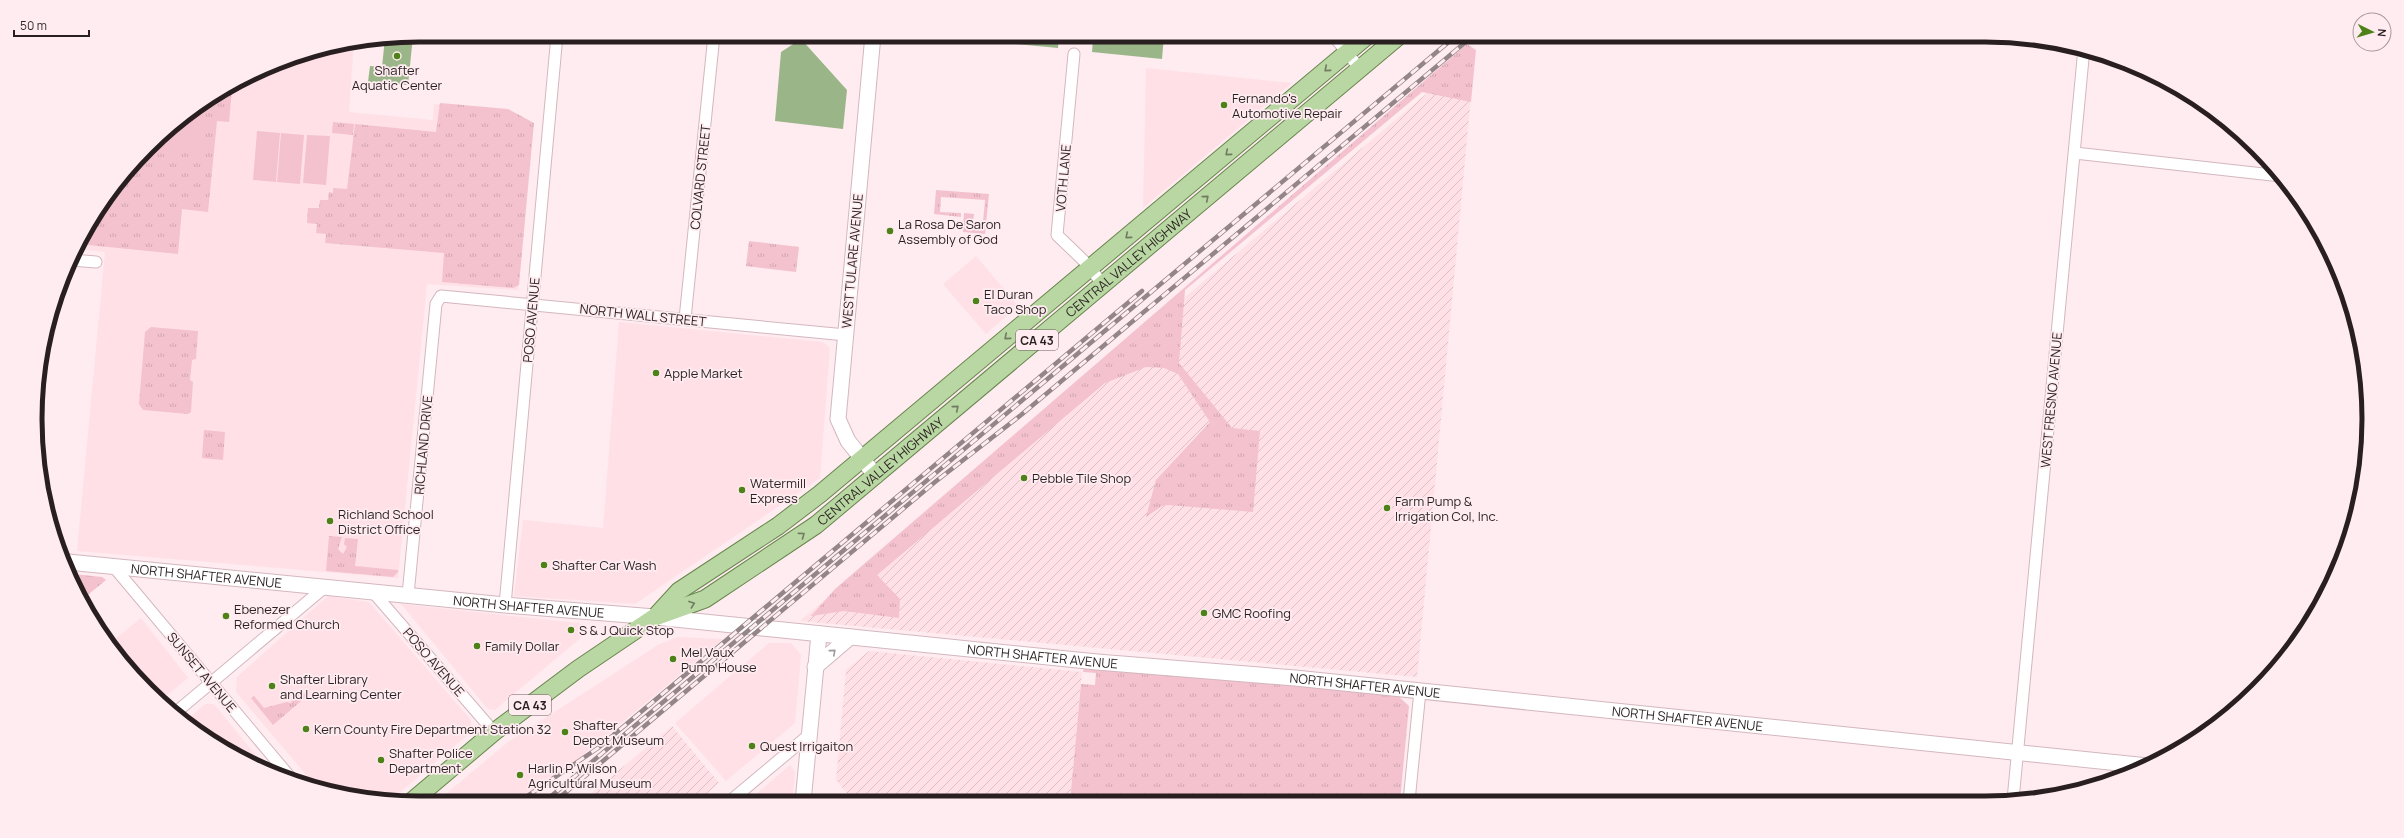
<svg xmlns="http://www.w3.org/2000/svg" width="2404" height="838" viewBox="0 0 2404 838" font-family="Manrope,sans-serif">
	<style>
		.built { fill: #ffe0e7 }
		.industrial { fill: url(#industrial-furrows) }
		.grass { fill: url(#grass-tufts) }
		.pitch { fill: #f4c2ce }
		.water { fill: #9ab587 }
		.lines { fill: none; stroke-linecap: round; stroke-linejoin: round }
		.street-casing { stroke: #d4b7be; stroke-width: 13 }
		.secondary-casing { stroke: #d4b7be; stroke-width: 17 }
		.primary-casing { stroke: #68854d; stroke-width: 19 }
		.street { stroke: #fff; stroke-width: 11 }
		.secondary { stroke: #fff; stroke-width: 15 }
		.primary { stroke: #b9d7a2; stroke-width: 17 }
		.rail-casing { stroke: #938588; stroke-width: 4.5 }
		.rail { stroke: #feecf0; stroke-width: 3; stroke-dasharray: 9; stroke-linecap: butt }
		.oneway { stroke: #717b62 }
		.oneway2 { stroke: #9f9a9b }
		.poi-dot { fill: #4e8218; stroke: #feecf0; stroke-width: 1.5 }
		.labels { text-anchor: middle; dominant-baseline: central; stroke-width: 3.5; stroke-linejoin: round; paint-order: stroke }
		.shield { fill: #feecf0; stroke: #695c5f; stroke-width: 1 }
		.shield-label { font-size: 12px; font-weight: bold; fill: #291f21 }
		.poi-label { font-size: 13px; fill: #291f21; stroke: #feecf0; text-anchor: start }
		.street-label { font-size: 13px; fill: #291f21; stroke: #feecf0 }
		.rim { fill: none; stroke: #291f21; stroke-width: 5 }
	</style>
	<defs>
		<pattern id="industrial-furrows" width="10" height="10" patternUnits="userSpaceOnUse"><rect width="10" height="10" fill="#ffe0e7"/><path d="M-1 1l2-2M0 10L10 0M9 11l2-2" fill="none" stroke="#dbc0c6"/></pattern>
		<pattern id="grass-tufts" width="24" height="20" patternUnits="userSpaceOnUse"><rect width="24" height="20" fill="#f4c2ce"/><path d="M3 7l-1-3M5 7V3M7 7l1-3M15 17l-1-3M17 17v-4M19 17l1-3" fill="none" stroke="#d1a6b1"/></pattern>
	</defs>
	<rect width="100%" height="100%" fill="#feecf0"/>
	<!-- built -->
	<path class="built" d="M 354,41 L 349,112 L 433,120 L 434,104 L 504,112 L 532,123 L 518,290 L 427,284 L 398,578 L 77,551 L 105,252 L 75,249 L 114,185 L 166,130 L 272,64 L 344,42 Z
		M 1146,68 L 1292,83 L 1143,208 Z
		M 976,256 L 1018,306 L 986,334 L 943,284 Z
		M 619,322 L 823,342 L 830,348 L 820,478 L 635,604 L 514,596 L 523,520 L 603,528 Z
		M 328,596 L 369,602 L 471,720 L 471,732 L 392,799 L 318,789 L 236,692 L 237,677 Z
		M 401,604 L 579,623 L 586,627 L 584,635 L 495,710 L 488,709 Z
		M 141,618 L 188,678 L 160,701 L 148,691 L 109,644 Z
		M 678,637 L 723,639 L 525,803 L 435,803 L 508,742 L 658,645 Z
		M 769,643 L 791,643 L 801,655 L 795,723 L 726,781 L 675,723 Z
		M 205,704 L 214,704 L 263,764 L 205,738 L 185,722 Z
		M 790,765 L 795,772 L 792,802 L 747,802 Z"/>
	<!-- industrial -->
	<path class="industrial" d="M 1475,53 L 1417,677 L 800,621 Z
		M 869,651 L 1082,672 L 1070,802 L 892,802 L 850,797 L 836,780 L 846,670 Z
		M 672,726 L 719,783 L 697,802 L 580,803 Z"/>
	<!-- grass -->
	<path class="grass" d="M 1467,44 L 1476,50 L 1471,102 L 1422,92 L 1185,290 L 1179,363 L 1232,428 L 1260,431 L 1253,512 L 1168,505 L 1162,506 L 1146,517 L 1156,480 L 1210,422 L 1178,374 L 1164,368 L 1146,367 L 1105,383 L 877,575 L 900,599 L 899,618 L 844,611 L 811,616 L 835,589 Z
		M 232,89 L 229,122 L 217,121 L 208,212 L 182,209 L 178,254 L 78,244 L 114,185 L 166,130 Z
		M 440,103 L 508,109 L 534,123 L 519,285 L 513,288 L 442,282 L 444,253 L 325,243 L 326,234 L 316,233 L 317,224 L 307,223 L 308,208 L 319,208 L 320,200 L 328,200 L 329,192 L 333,193 L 333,188 L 347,189 L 355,124 L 436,132 Z
		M 333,122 L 354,124 L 353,135 L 332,133 Z
		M 936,190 L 989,194 L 985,234 L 963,232 L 964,213 L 974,214 L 973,221 L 983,222 L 985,200 L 941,197 L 940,212 L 961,213 L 961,217 L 934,214 Z
		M 749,241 L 799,247 L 796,272 L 746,266 Z
		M 151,327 L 198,331 L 196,359 L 192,360 L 190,380 L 193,382 L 191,412 L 188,414 L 143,410 L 139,404 L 145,332 Z
		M 204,430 L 225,432 L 223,460 L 202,458 Z
		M 329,536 L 342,537 L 338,549 L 343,554 L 347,547 L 344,544 L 345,538 L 358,539 L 355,566 L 398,570 L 398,572 L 393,577 L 326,571 Z
		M 73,574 L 102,577 L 106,580 L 84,598 Z
		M 1084,666 L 1396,694 L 1409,706 L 1400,801 L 1070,802 L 1081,684 L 1095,685 L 1096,673 L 1083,672 Z
		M 304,693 L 307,696 L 273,725 L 251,698 L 254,696 L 264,708 L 287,702 L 291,703 L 294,695 Z"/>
	<!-- pitch -->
	<path class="pitch" d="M 205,106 L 201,154 L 172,152 L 171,156 L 147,150 L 166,130 Z
		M 257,131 L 280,133 L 276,182 L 253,180 Z
		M 281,133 L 304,135 L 300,184 L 277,182 Z
		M 307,135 L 330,136 L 326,185 L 303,183 Z"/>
	<!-- water -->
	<path class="water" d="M 1006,35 L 1164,35 L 1162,59 L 1092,52 L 1093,39 L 1059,36 L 1058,48 L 1005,43 Z
		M 413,36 L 408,85 L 368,82 L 370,66 L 382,67 L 385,38 Z
		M 801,39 L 847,90 L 843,129 L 775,121 L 781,52 Z"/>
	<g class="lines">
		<!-- street casing -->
		<g class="street-casing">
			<path id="street" d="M 1333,35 L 1360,69
				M 1074,54 L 1057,235 L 1083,260 L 1103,284
				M 2075,153 L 2281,176
				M 71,260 L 96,262
				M 685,319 L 714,35
				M 114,567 L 290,777
				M 373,592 L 494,732
				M 408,595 L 436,304 L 441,296 L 846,335
				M 505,605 L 557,35
				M 175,713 L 325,587
				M 2013,800 L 2084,48
				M 1409,801 L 1420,691
				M 729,802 L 809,735"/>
		</g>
		<!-- secondary casing -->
		<g class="secondary-casing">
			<g id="secondary">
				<path d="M 873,35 L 838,419 L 848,441 L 876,476"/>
				<path id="s1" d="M 68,562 L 505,605 L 655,617 L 1097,662 L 1295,678 L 2148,766"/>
				<path d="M 815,667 L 850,637"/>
				<path d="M 803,802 L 819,634"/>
			</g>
		</g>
		<!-- primary casing -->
		<g class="primary-casing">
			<g id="primary">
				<path d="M 657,615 L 679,591 L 778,526 L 820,494 L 1368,35"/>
				<path id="s2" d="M 411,802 L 494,732 L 578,669 L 655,617 L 705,599 L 816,525 L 1400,35"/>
			</g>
		</g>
		<!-- street -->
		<use href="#street" class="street"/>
		<!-- secondary -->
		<use href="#secondary" class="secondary"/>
		<!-- primary -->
		<use href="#primary" class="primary"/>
		<!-- rail casing -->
		<g class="rail-casing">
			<path id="rail" d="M 517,803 L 598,748 L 1142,291
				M 543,803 L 1457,35
				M 553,803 L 935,482 L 1021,415 L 1474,35"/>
		</g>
		<!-- rail -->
		<use href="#rail" class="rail"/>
	</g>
	<!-- one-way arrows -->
	<defs><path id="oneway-chevron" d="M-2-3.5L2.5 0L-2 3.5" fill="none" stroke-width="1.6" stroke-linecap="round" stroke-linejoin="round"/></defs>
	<g class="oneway">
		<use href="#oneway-chevron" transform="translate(1327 69) rotate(140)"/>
		<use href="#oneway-chevron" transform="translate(1228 153) rotate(140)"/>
		<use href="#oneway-chevron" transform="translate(1206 198) rotate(-40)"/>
		<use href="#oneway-chevron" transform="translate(1128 236) rotate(140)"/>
		<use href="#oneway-chevron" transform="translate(1007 337) rotate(140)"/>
		<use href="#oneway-chevron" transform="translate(956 408) rotate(-40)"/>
		<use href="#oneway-chevron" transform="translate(802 535) rotate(-36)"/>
		<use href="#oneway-chevron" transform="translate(692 604) rotate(-20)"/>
	</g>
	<use class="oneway2" href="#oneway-chevron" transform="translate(833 652) rotate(-41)"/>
	<!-- markers -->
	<g class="poi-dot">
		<circle cx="397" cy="56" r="4"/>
		<circle cx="1224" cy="105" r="4"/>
		<circle cx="890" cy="231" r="4"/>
		<circle cx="976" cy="301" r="4"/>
		<circle cx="656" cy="373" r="4"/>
		<circle cx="1024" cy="478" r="4"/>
		<circle cx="742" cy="490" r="4"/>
		<circle cx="1387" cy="508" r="4"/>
		<circle cx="330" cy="521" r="4"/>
		<circle cx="544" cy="565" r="4"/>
		<circle cx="1204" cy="613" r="4"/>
		<circle cx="226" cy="616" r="4"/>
		<circle cx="571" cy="630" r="4"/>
		<circle cx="477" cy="646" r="4"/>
		<circle cx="673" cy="659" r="4"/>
		<circle cx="272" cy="686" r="4"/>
		<circle cx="306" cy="729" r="4"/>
		<circle cx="565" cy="732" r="4"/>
		<circle cx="752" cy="746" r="4"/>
		<circle cx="381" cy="760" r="4"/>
		<circle cx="520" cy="775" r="4"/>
	</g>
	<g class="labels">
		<!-- shield labels -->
		<g class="shield">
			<rect x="1016" y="330" width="42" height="20" rx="3"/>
			<rect x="509" y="695" width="42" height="20" rx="3"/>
		</g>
		<g class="shield-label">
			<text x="1037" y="340">CA 43</text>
			<text x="530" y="705">CA 43</text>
		</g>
		<!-- poi labels -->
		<g class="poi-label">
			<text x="397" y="70" text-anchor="middle">Shafter<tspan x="397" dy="15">Aquatic Center</tspan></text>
			<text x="1232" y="98">Fernando's<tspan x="1232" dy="15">Automotive Repair</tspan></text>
			<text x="898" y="224">La Rosa De Saron<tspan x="898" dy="15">Assembly of God</tspan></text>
			<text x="984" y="294">El Duran<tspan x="984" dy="15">Taco Shop</tspan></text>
			<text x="664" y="373">Apple Market</text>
			<text x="1032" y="478">Pebble Tile Shop</text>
			<text x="750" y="483">Watermill<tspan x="750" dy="15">Express</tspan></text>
			<text x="1395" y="501">Farm Pump &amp;<tspan x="1395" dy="15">Irrigation Col, Inc.</tspan></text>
			<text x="338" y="514">Richland School<tspan x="338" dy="15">District Office</tspan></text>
			<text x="552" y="565">Shafter Car Wash</text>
			<text x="234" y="609">Ebenezer<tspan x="234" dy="15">Reformed Church</tspan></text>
			<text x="1212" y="613">GMC Roofing</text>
			<text x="579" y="630">S &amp; J Quick Stop</text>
			<text x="485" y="646">Family Dollar</text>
			<text x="681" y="652">Mel Vaux<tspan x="681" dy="15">Pump House</tspan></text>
			<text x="280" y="679">Shafter Library<tspan x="280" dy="15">and Learning Center</tspan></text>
			<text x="573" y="725">Shafter<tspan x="573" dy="15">Depot Museum</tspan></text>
			<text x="314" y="729">Kern County Fire Department Station 32</text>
			<text x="760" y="746">Quest Irrigaiton</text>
			<text x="389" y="753">Shafter Police<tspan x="389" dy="15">Department</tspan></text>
			<text x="528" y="768">Harlin P. Wilson<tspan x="528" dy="15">Agricultural Museum</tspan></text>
		</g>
		<!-- street labels -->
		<g class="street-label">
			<text transform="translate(700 177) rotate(-84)">COLVARD STREET</text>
			<text transform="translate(1063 178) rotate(-85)">VOTH LANE</text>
			<text transform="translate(852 261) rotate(-85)">WEST TULARE AVENUE</text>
			<text stroke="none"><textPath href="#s2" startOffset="901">CENTRAL VALLEY HIGHWAY</textPath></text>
			<text transform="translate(643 315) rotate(6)">NORTH WALL STREET</text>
			<text transform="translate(531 320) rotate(-85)">POSO AVENUE</text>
			<text transform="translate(2051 400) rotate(-85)">WEST FRESNO AVENUE</text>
			<text transform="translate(423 445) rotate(-85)">RICHLAND DRIVE</text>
			<text stroke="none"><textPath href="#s2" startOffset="577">CENTRAL VALLEY HIGHWAY</textPath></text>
			<text stroke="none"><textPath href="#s1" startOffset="139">NORTH SHAFTER AVENUE</textPath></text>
			<text stroke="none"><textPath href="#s1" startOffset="463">NORTH SHAFTER AVENUE</textPath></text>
			<text stroke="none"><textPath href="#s1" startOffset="979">NORTH SHAFTER AVENUE</textPath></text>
			<text transform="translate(434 662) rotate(49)">POSO AVENUE</text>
			<text transform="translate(202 672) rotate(50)">SUNSET AVENUE</text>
			<text stroke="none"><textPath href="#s1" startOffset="1303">NORTH SHAFTER AVENUE</textPath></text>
			<text stroke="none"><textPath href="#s1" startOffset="1627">NORTH SHAFTER AVENUE</textPath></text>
		</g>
	</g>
	<!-- crop -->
	<path d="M0 0H2404V838H0ZM419 42H1985A377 377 0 0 1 2362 419V419A377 377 0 0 1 1985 796H419A377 377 0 0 1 42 419V419A377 377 0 0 1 419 42Z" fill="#feecf0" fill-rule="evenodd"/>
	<path class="rim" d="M419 42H1985A377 377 0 0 1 2362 419V419A377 377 0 0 1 1985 796H419A377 377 0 0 1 42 419V419A377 377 0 0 1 419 42Z"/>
	<!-- north arrow -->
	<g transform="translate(2372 32) rotate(95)"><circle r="19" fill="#feecf0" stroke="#a99a9d"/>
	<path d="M0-3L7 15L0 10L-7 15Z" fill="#4e8218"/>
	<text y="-6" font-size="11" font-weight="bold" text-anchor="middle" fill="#291f21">N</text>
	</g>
	<!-- scale -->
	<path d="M14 30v6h75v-6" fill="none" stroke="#291f21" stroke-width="2"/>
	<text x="20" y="30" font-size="12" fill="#291f21" stroke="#feecf0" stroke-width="3" paint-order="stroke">50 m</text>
</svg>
